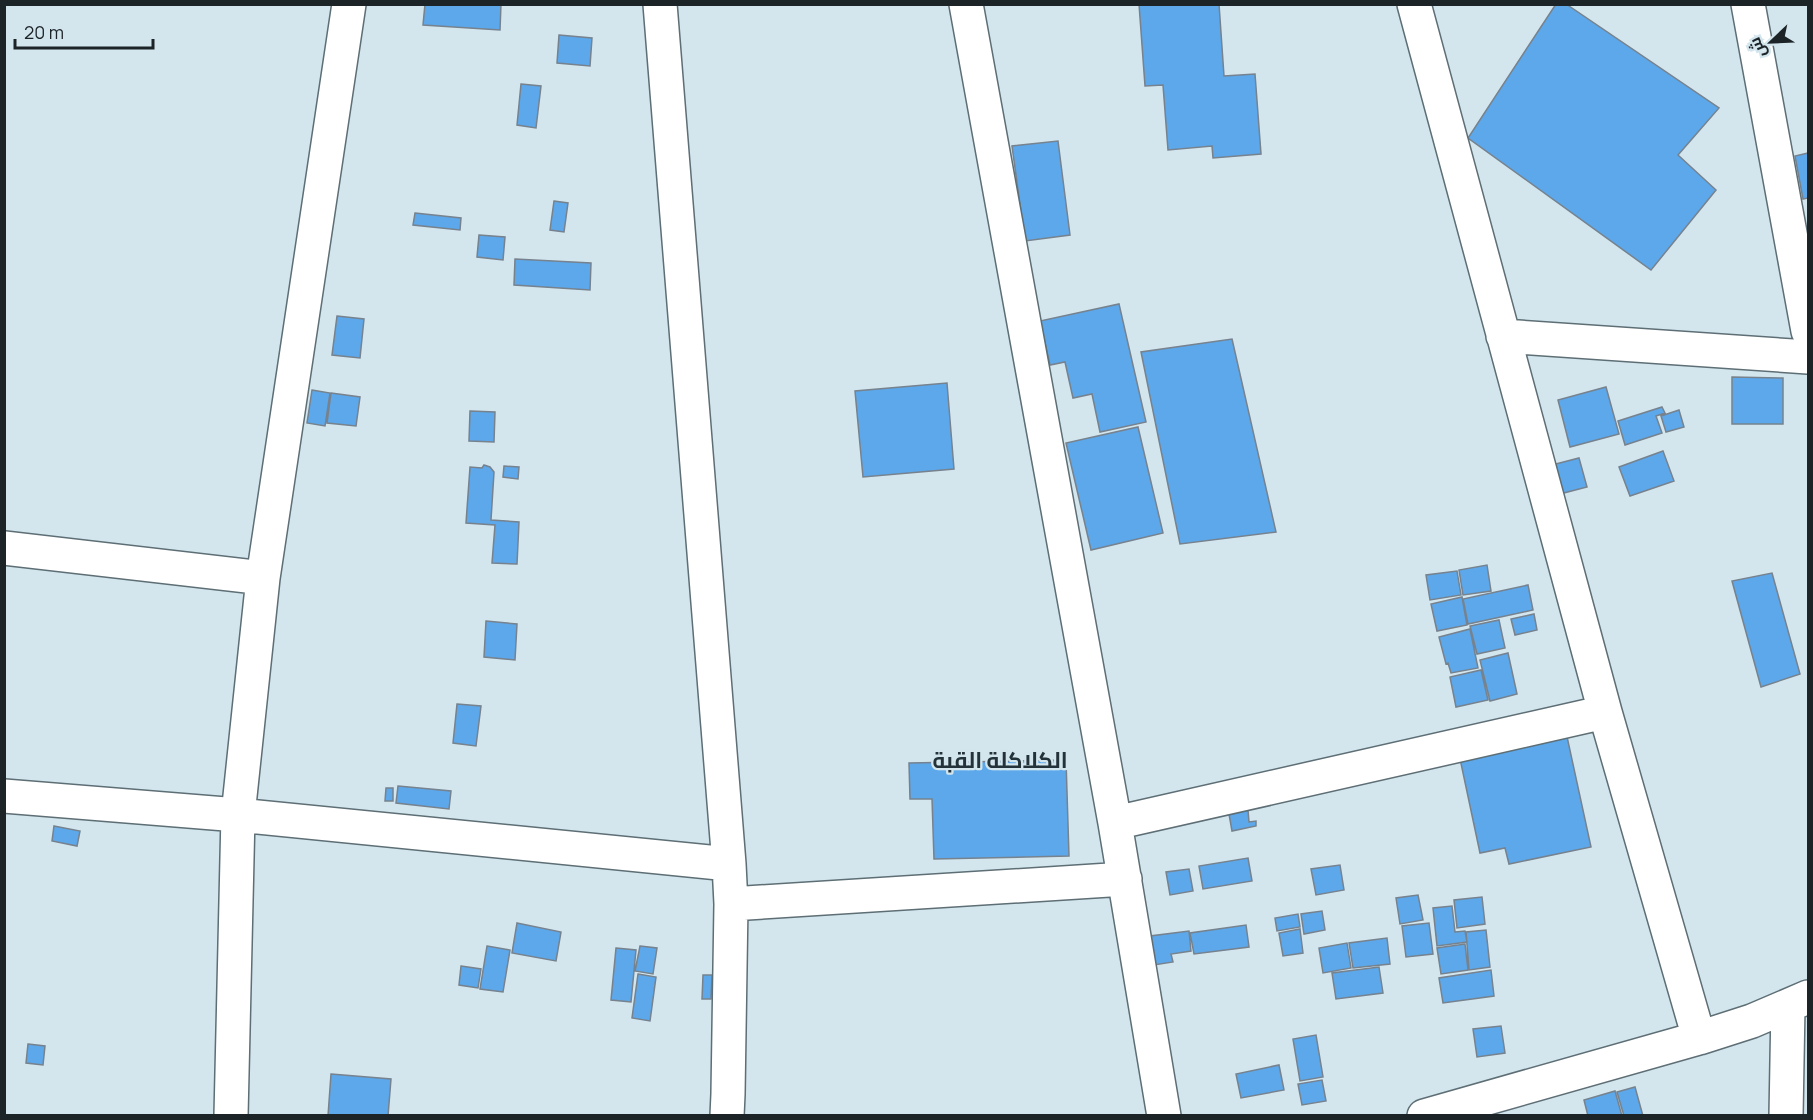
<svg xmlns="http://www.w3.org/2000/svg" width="1813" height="1120" viewBox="0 0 1813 1120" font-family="Manrope,Cairo,sans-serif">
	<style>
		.building { fill: #5ca8eb; stroke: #76828e; stroke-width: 1.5 }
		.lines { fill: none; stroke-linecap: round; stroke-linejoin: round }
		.street-casing { stroke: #5d6e75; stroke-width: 36 }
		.street { stroke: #fff; stroke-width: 33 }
		.labels { text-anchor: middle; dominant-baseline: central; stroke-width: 4.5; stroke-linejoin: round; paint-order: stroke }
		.neighbourhood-label { font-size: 22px; font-weight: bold; fill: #243339; stroke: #d3e5ed }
	</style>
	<rect width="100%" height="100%" fill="#d3e5ed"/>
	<!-- building -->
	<path class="building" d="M 425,4 L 501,4 L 500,30 L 423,25 Z
		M 1139,4 L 1219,4 L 1224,76 L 1255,74 L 1261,154 L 1213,158 L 1212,146 L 1168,150 L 1163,85 L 1145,86 Z
		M 1556,4 L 1566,4 L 1719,108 L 1678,155 L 1716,190 L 1651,270 L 1468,138 Z
		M 559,35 L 592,38 L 590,66 L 557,63 Z
		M 521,84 L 541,86 L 536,128 L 517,125 Z
		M 1058,141 L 1070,235 L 1025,241 L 1012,146 Z
		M 1808,153 L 1808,198 L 1803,199 L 1795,156 Z
		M 554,201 L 568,203 L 564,232 L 550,230 Z
		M 415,213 L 461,218 L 460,230 L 413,225 Z
		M 479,235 L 505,237 L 503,260 L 477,257 Z
		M 515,259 L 591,263 L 590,290 L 514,285 Z
		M 1119,304 L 1146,422 L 1100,432 L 1092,394 L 1073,398 L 1065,362 L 1050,365 L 1040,321 Z
		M 337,316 L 364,319 L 360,358 L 332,355 Z
		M 1232,339 L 1276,532 L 1180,544 L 1141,352 Z
		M 1732,377 L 1783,378 L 1783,424 L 1732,424 Z
		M 947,383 L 954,469 L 863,477 L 855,391 Z
		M 1606,387 L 1619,434 L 1570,447 L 1558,400 Z
		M 312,390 L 330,393 L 325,426 L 307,423 Z
		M 331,393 L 360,397 L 356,426 L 327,423 Z
		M 1662,407 L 1665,413 L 1656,416 L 1662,433 L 1625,445 L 1618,421 Z
		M 1679,410 L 1684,427 L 1666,432 L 1661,416 Z
		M 470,411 L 495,412 L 494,442 L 469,441 Z
		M 1138,427 L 1163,533 L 1091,550 L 1066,443 Z
		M 1663,451 L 1674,481 L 1630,496 L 1619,467 Z
		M 1579,458 L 1587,487 L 1556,495 L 1548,466 Z
		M 484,465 L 490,467 L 494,472 L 491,520 L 519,522 L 517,564 L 492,563 L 495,525 L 466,523 L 470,467 L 482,468 Z
		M 504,466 L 519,467 L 518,479 L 503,477 Z
		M 1487,565 L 1491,591 L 1463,595 L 1459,570 Z
		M 1457,571 L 1461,595 L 1430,600 L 1426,575 Z
		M 1772,573 L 1800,674 L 1761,687 L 1732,581 Z
		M 1528,585 L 1533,610 L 1468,624 L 1463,599 Z
		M 1462,597 L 1467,625 L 1437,631 L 1431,604 Z
		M 1534,614 L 1537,630 L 1515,635 L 1511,619 Z
		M 1499,620 L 1505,648 L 1477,654 L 1470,626 Z
		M 486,621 L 517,624 L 515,660 L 484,657 Z
		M 1470,629 L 1478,668 L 1451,673 L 1448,663 L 1446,664 L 1439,637 Z
		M 1508,653 L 1517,694 L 1490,701 L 1480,660 Z
		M 1481,670 L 1488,700 L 1456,707 L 1450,677 Z
		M 457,704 L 481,706 L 476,746 L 453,743 Z
		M 1566,732 L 1591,847 L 1509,864 L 1505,848 L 1480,853 L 1459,754 Z
		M 1066,760 L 1069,856 L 934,859 L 932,799 L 910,799 L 909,763 Z
		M 398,786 L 451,791 L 449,809 L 396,803 Z
		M 386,788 L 393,788 L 393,801 L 385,801 Z
		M 1248,810 L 1249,822 L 1256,821 L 1256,826 L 1232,831 L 1229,814 Z
		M 54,826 L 80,831 L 77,846 L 52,841 Z
		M 1248,858 L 1252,881 L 1203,889 L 1199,866 Z
		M 1340,865 L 1344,890 L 1316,895 L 1311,869 Z
		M 1189,869 L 1193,891 L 1170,895 L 1166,872 Z
		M 1418,895 L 1423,920 L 1400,924 L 1396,898 Z
		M 1482,897 L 1485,924 L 1457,928 L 1454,900 Z
		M 1452,906 L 1455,932 L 1465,931 L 1467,942 L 1437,946 L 1433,908 Z
		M 1322,911 L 1325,930 L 1304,934 L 1301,914 Z
		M 1298,914 L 1300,927 L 1277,931 L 1275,918 Z
		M 517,923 L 561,932 L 556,961 L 512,953 Z
		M 1429,923 L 1433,954 L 1406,957 L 1402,926 Z
		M 1246,925 L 1249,947 L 1194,954 L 1190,933 Z
		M 1300,929 L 1303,953 L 1283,956 L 1279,933 Z
		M 1486,930 L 1490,967 L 1469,970 L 1466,932 Z
		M 1189,931 L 1191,951 L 1171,954 L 1173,962 L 1154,965 L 1150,936 Z
		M 1387,938 L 1390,964 L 1353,968 L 1349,943 Z
		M 1347,943 L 1351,968 L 1323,973 L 1319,948 Z
		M 1465,944 L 1468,970 L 1441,974 L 1437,948 Z
		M 487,946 L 510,950 L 503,992 L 480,989 Z
		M 640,946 L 657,948 L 653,974 L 635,971 Z
		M 616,948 L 636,950 L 631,1002 L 611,1000 Z
		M 461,966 L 481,969 L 478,988 L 459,985 Z
		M 1379,967 L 1383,993 L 1336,999 L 1332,973 Z
		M 1491,970 L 1494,996 L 1443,1003 L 1439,978 Z
		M 638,974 L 656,977 L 650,1021 L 632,1018 Z
		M 703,975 L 712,975 L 711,999 L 702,999 Z
		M 1501,1026 L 1505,1053 L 1477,1057 L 1473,1029 Z
		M 1316,1035 L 1323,1077 L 1300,1081 L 1293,1039 Z
		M 28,1044 L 45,1046 L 43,1065 L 26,1063 Z
		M 1279,1065 L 1284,1090 L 1241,1098 L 1236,1074 Z
		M 331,1074 L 391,1079 L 388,1116 L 328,1116 Z
		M 1322,1080 L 1326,1101 L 1302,1105 L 1298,1084 Z
		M 1635,1087 L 1643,1116 L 1624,1116 L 1617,1092 Z
		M 1615,1091 L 1622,1116 L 1588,1116 L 1584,1100 Z"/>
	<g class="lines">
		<!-- street casing -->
		<g class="street-casing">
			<path id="street" d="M 660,4 L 729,864 L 731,904 L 728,1094 L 727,1116
				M 966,4 L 1115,823 L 1164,1116
				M 1414,4 L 1605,712 L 1699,1038
				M 1748,4 L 1808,331
				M 1503,336 L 1808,357
				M 4,548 L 263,578
				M 4,796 L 238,815 L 729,864
				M 1115,823 L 1605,712
				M 731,904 L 1125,879
				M 231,1116 L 238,815 L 263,578 L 349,4
				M 1424,1116 L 1699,1038 L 1752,1021 L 1808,997
				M 1786,1116 L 1788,1006"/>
		</g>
		<!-- street -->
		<use href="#street" class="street"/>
	</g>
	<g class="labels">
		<!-- neighbourhood labels -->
		<g class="neighbourhood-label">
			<text x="1000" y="760">الكلاكلة القبة</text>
		</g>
	</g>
	<!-- border -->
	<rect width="1813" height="1120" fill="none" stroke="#1d2427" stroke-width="12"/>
	<!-- north arrow -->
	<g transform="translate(1771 42) rotate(247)" stroke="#d3e5ed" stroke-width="4.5" paint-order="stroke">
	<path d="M0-4.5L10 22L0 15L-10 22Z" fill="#1d2427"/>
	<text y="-9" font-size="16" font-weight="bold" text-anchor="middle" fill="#1d2427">ش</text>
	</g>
	<!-- scale -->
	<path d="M15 39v9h138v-9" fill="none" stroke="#1d2427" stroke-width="3"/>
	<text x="24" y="39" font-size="18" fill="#1d2427" stroke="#d3e5ed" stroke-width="4.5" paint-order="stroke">20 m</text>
</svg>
